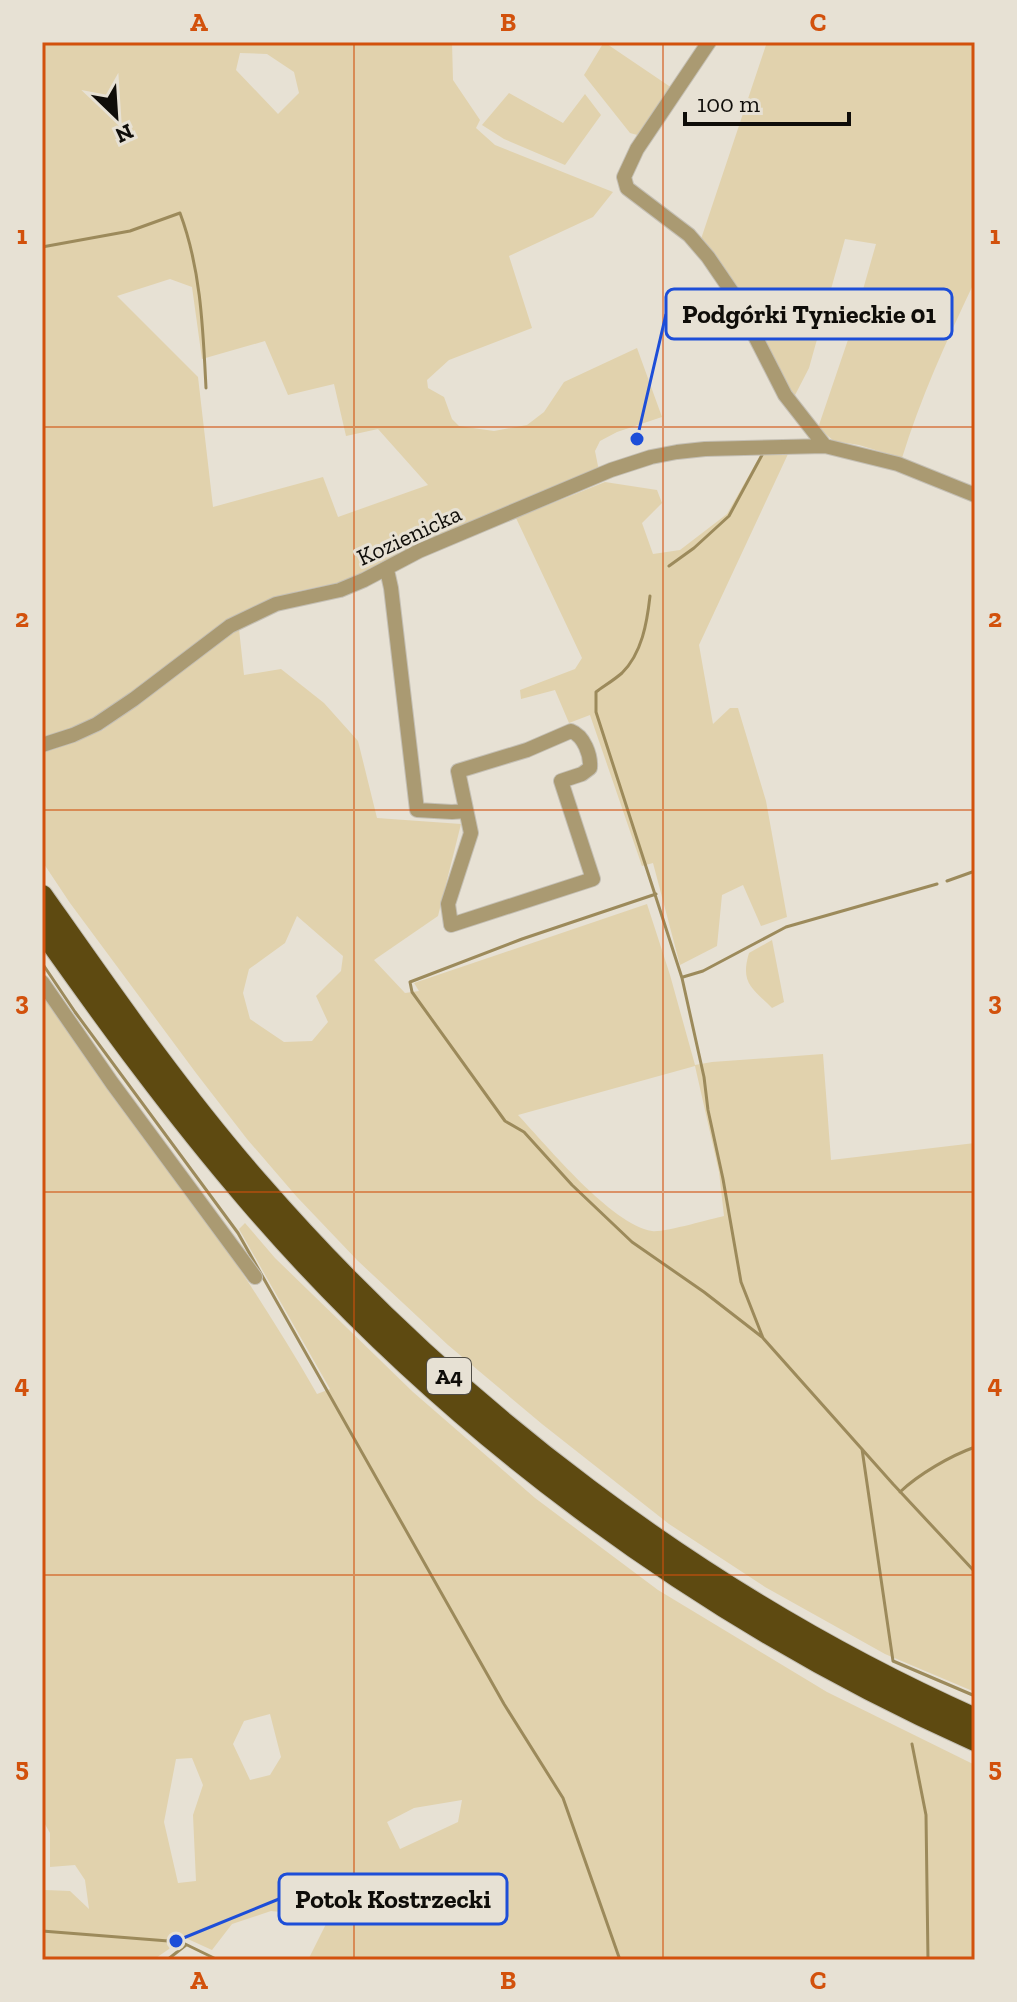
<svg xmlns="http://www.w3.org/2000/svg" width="1017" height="2002" viewBox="0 0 1017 2002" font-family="'Zilla Slab',serif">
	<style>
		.green { fill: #e1d2ad; fill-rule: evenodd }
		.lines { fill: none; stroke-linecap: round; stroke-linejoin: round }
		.stream { stroke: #9c8a5b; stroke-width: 3 }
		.minor-casing { stroke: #c4bfb4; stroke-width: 16 }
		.highway-casing { stroke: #c4bfb4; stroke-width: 24 }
		.minor { stroke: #aa9a72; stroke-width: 14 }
		.highway { stroke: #5e4a11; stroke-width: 22 }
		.grid { fill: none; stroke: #d2510c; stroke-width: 2; stroke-opacity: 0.55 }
		.labels { text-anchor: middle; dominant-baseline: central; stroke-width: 6; stroke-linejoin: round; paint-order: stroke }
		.shield { fill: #e7e1d4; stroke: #504d46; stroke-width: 2 }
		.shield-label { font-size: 22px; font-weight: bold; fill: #0f0d09 }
		.street-label { font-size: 24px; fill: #0f0d09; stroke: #e7e1d4 }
		.leader { fill: none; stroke: #1d4ed8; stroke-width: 3 }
		.callout-dot { fill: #1d4ed8; stroke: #e7e1d4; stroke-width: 3 }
		.callout { fill: #e7e1d4; stroke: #1d4ed8; stroke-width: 3 }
		.callout-label { font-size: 26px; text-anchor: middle; font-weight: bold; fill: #0f0d09 }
		.neatline { fill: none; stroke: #d2510c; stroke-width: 3 }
		.grid-label { font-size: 26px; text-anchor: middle; font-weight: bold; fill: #d2510c }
	</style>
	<rect width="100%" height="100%" fill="#e7e1d4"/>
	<!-- green -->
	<path class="green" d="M 42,42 L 452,42 L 453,80 L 480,120 L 476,128 L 495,145 L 613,192 L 593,217 L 509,256 L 532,328 L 449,360 L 427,380 L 428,388 L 444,397 L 452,419 L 459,426 L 494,431 L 527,425 L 544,412 L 564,382 L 637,348 L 662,417 L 617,432 L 600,441 L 595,451 L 599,471 L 368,573 L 337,583 L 298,591 L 251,609 L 124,700 L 85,723 L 42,738 ZM 240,53 L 267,54 L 294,72 L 299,93 L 278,114 L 236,70 ZM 170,279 L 192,287 L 202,359 L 265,341 L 288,395 L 334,384 L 346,436 L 378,429 L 428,485 L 338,517 L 323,477 L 213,507 L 198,377 L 117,296 Z
		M 604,42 L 672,88 L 641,136 L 630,133 L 584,75 Z
		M 767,42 L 975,42 L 975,288 L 972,287 C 946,342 920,399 902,458 L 859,445 L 834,441 L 818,428 L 852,328 L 876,244 L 845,239 L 809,368 L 793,399 L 700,242 Z
		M 509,93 L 563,123 L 585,94 L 601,115 L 565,165 L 504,139 L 482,125 Z
		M 761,454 L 788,454 L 699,645 L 713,724 L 730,708 L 738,708 L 766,801 L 787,917 L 761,926 L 743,885 L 722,895 L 717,946 L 680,965 L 653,863 L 642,866 L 590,715 L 569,723 L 555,690 L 521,699 L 520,690 L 575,669 L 582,658 L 516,518 L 605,482 L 657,490 L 662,503 L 642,523 L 653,554 L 680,550 L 727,514 Z
		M 239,629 L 244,675 L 281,669 L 324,703 L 358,741 L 377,818 L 461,824 L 438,916 L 374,960 L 405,993 L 419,991 L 414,983 L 647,904 L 670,975 L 695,1065 L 712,1062 L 823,1054 L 831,1160 L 975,1143 L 975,1692 L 885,1654 L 765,1587 L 669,1524 L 542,1424 L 448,1345 L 358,1261 L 297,1197 L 247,1139 L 196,1073 L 70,903 L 42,861 L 42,752 L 55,749 L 103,730 L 212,647 ZM 297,916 L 343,956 L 341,971 L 316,996 L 328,1022 L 312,1041 L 284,1042 L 250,1019 L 243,993 L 249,969 L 285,943 ZM 695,1066 L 719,1172 L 724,1216 C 710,1219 663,1233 652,1231 C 612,1225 547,1146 518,1115 Z
		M 772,940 L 784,1002 L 772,1008 C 752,988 740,983 749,953 Z
		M 42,993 C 139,1124 236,1253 317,1394 L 330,1389 L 239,1229 L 245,1223 L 275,1258 L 413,1392 L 535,1498 L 658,1590 L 827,1692 L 975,1765 L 975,1960 L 308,1960 L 329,1918 L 322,1901 L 300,1914 L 271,1911 L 232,1924 L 212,1950 L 179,1935 L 169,1949 L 153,1960 L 42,1960 L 42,1887 L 45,1890 L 70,1891 L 89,1909 L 85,1880 L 75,1865 L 50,1867 L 50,1833 L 42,1819 ZM 270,1714 L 281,1757 L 270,1775 L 250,1780 L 233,1744 L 244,1721 ZM 192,1758 L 203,1785 L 193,1815 L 196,1881 L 178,1883 L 164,1822 L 176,1759 ZM 462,1800 L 458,1822 L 400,1849 L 387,1822 L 414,1808 Z"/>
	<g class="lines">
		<!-- stream -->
		<path class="stream" d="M 42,247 L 130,231 L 180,213 C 201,269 203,329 206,388
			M 669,566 L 694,548 L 729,516 L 762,455
			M 650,596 C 647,623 642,653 622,673 C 614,680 604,686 596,692 L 596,712 L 682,978 L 704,1077 L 708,1110 L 723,1179 L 741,1282 L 763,1338 L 893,1484 L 975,1572
			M 947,881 L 975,871
			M 656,894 L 522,939 L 410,982 L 412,992 L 505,1121 L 524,1132 L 572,1185 L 632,1242 L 704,1292 L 762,1337
			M 42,963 L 75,1012 L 238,1233 L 504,1704 L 563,1798 L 620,1960
			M 683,977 L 703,971 L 786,927 L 937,884
			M 862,1449 L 893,1661 L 975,1696
			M 900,1492 C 919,1474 950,1456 975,1447
			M 912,1744 L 926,1815 L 928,1960
			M 42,1931 L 181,1942 L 218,1960
			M 167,1960 L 186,1945"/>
		<!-- minor casing -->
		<g class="minor-casing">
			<path id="minor" d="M 709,42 L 637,149 L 624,177 L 627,188 L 689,235 L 708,257 L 734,295 L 785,395 L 825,446
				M 387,570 L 391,588 L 417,810 L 452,812 L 466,811
				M 571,731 C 584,736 591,755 590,768 L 582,774 L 561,781 L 593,879 L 451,925 L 448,904 L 471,833 L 458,771 L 527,750 Z
				M 42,745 L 73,735 L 97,724 L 134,699 L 230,626 L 276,604 L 340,590 L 364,580 L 419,551 L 611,470 L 651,457 L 677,452 L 705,449 L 825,446 L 898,464 L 975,495
				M 42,982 L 112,1083 L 255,1277"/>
		</g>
		<!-- highway casing -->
		<g class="highway-casing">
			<path id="highway" d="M 42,896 C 111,994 180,1094 259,1184 C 454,1408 704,1598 975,1719
				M 42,929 C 107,1021 174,1113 248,1199 C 443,1427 701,1618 975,1740"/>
		</g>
		<!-- minor -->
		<use href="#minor" class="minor"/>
		<!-- highway -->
		<use href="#highway" class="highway"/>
	</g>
	<!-- grid -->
	<path class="grid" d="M 354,42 L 354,1960M 663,42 L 663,1960M 42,427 L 975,427M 42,810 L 975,810M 42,1192 L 975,1192M 42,1575 L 975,1575"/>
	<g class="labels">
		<!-- shield labels -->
		<rect class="shield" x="427" y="1358" width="44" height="36" rx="6"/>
		<g class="shield-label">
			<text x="449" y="1376">A4</text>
		</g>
		<!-- street labels -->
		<g class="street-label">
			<text transform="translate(409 535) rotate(-25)">Kozienicka</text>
		</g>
	</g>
	<!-- callouts -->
	<path class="leader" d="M637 439L666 314M176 1941L279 1899"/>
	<g class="callout-dot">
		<circle cx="637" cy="439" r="8"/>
		<circle cx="176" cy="1941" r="8"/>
	</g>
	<g class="callout">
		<rect x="666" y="289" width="286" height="50" rx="8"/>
		<rect x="279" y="1874" width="228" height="50" rx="8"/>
	</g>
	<g class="callout-label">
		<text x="809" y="323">Podgórki Tynieckie 01</text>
		<text x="393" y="1908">Potok Kostrzecki</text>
	</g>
	<!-- border -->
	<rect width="1017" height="2002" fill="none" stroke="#e7e1d4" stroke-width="88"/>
	<!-- north arrow -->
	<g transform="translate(116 116) rotate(155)" stroke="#e7e1d4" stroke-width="6" paint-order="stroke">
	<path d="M0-6L14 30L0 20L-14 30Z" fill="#0f0d09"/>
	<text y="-12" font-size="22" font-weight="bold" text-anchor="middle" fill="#0f0d09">N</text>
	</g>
	<!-- scale -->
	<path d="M685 112v12h164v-12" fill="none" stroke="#0f0d09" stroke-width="4"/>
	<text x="697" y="112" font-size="24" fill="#0f0d09" stroke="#e7e1d4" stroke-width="6" paint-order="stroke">100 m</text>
	<rect x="44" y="44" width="929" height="1914" class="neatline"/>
	<g class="grid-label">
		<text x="199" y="31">A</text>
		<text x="508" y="31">B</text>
		<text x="818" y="31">C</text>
		<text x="22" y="244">1</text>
		<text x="995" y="244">1</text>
		<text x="22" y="627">2</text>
		<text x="995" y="627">2</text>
		<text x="22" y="1010">3</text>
		<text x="995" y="1010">3</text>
		<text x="22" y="1393">4</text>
		<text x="995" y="1393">4</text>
		<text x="22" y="1776">5</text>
		<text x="995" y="1776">5</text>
		<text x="199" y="1989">A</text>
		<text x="508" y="1989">B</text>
		<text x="818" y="1989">C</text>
	</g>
</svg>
